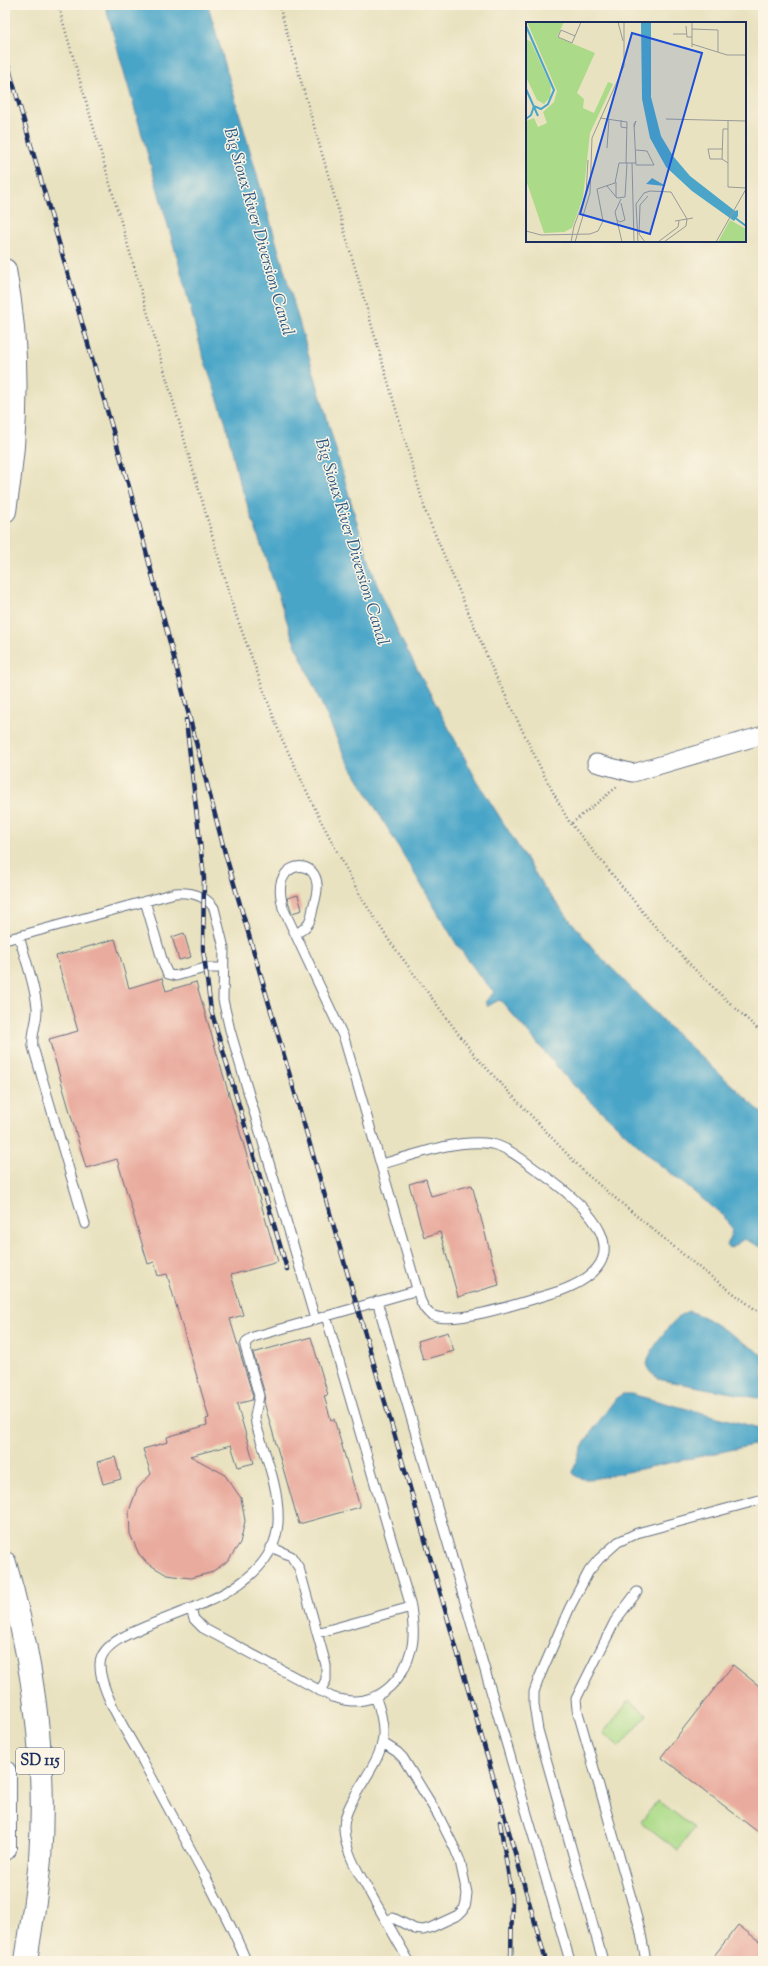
<svg xmlns="http://www.w3.org/2000/svg" width="768" height="1966" viewBox="0 0 768 1966" font-family="'Sorts Mill Goudy',serif">
	<style>
		.green { fill: #abdb88; stroke: #638573 }
		.water { fill: #4aa5c8; stroke: #326a93 }
		.building { fill: #e9ab9e }
		.lines { fill: none; stroke-linecap: round; stroke-linejoin: round }
		.service-casing { stroke: #636e80; stroke-width: 11 }
		.minor-casing { stroke: #636e80; stroke-width: 19 }
		.primary-casing { stroke: #636e80; stroke-width: 24 }
		.path { stroke: #636e80; stroke-width: 2.5; stroke-dasharray: 1 3; stroke-linecap: butt }
		.service { stroke: #fff; stroke-width: 9 }
		.minor { stroke: #fff; stroke-width: 17 }
		.primary { stroke: #fff; stroke-width: 22 }
		.rail-casing { stroke: #1b2f5e; stroke-width: 4.5 }
		.rail { stroke: #fcf5e5; stroke-width: 3; stroke-dasharray: 9; stroke-linecap: butt }
		.labels { text-anchor: middle; dominant-baseline: central; stroke-width: 3; stroke-linejoin: round; paint-order: stroke }
		.shield { fill: #fcf5e5; stroke: #5e6a86; stroke-width: 1 }
		.shield-label { font-size: 15px; font-weight: bold; fill: #1b2f5e }
		.water-label { font-size: 17px; font-style: italic; fill: #2b5883; stroke: #fcf5e5 }
		.inset-river { fill: none; stroke: #4aa5c8; stroke-width: 2 }
		.inset-road { fill: none; stroke: #979a99; stroke-width: 1 }
		.view { fill: #1d4ed8; fill-opacity: 0.15; stroke: #1d4ed8; stroke-width: 2 }
		.inset-edge { fill: none; stroke: #1b2f5e; stroke-width: 2 }
	</style>
	<rect width="100%" height="100%" fill="#fcf5e5"/>
	<filter id="ink" filterUnits="userSpaceOnUse"><feTurbulence type="fractalNoise" baseFrequency=".025" numOctaves="2"/><feDisplacementMap in="SourceGraphic" scale="8" xChannelSelector="R" yChannelSelector="G"/><feConvolveMatrix kernelMatrix="1 2 1 2 8 2 1 2 1" color-interpolation-filters="sRGB"/></filter>
	<filter id="wash" filterUnits="userSpaceOnUse"><feTurbulence type="fractalNoise" baseFrequency=".012" numOctaves="4" result="noise"/><feDisplacementMap in="SourceGraphic" scale="16" xChannelSelector="R" yChannelSelector="G"/><feGaussianBlur stdDeviation="0.9" result="paint"/><feColorMatrix in="noise" values="0 0 0 0 0 0 0 0 0 0 0 0 0 0 0 0 0 1.4 0 .05"/><feComposite in="paint" operator="in"/></filter>
	<g filter="url(#wash)">
		<rect width="100%" height="100%" fill="#e9e2c0"/>
		<!-- green -->
		<path class="green" d="M 629,1701 L 647,1715 L 620,1747 L 603,1733 Z
			M 658,1800 L 694,1828 L 678,1850 L 641,1822 Z"/>
		<!-- water -->
		<path class="water" d="M 105,5 L 208,5 L 357,523 L 377,585 L 401,639 L 477,781 L 545,889 L 596,952 L 669,1027 L 763,1114 L 763,1248 L 744,1239 L 731,1248 L 727,1246 L 732,1230 L 724,1216 L 655,1161 L 571,1083 L 502,1002 L 499,1000 L 488,1006 L 485,1002 L 494,992 L 479,975 L 457,945 L 344,755 L 293,639 L 238,477 L 225,420 L 202,353 L 179,264 Z
			M 689,1311 L 706,1318 L 763,1355 L 763,1399 L 662,1380 C 654,1376 649,1373 646,1364 C 651,1349 674,1315 689,1311 Z
			M 623,1394 L 631,1394 L 763,1429 L 763,1443 L 608,1476 C 596,1478 581,1483 573,1473 C 578,1445 600,1421 616,1398 Z"/>
		<g id="blocks">
			<!-- building -->
			<path class="building" d="M 298,895 L 302,910 L 292,913 L 287,898 Z
				M 184,933 L 191,957 L 179,960 L 172,937 Z
				M 115,939 L 129,988 L 162,978 L 166,991 L 196,982 L 278,1262 L 231,1275 L 243,1315 L 230,1319 L 253,1396 L 252,1400 L 237,1404 L 254,1463 L 238,1467 L 231,1445 L 190,1456 L 224,1474 L 241,1498 L 245,1521 L 240,1543 L 228,1561 L 210,1573 L 190,1578 L 167,1575 L 147,1563 L 139,1554 L 130,1534 L 129,1511 L 137,1489 L 151,1474 L 143,1449 L 168,1442 L 167,1437 L 207,1425 L 206,1419 L 209,1418 L 167,1274 L 158,1276 L 154,1262 L 148,1264 L 117,1159 L 86,1168 L 49,1039 L 78,1031 L 56,956 Z
				M 426,1179 L 431,1196 L 472,1185 L 499,1285 L 458,1297 L 440,1232 L 424,1237 L 409,1184 Z
				M 448,1332 L 454,1351 L 423,1360 L 418,1341 Z
				M 311,1337 L 328,1395 L 324,1396 L 331,1420 L 334,1419 L 360,1507 L 299,1524 L 264,1402 L 265,1394 L 253,1353 Z
				M 115,1457 L 121,1479 L 103,1484 L 97,1462 Z
				M 733,1665 L 763,1689 L 763,1825 L 758,1832 L 661,1757 Z
				M 738,1925 L 763,1944 L 763,1961 L 710,1961 Z"/>
		</g>
	</g>
	<g filter="url(#ink)">
		<use href="#blocks" fill-opacity="0" stroke="#636e80" stroke-width="1"/>
		<g class="lines">
			<!-- service casing -->
			<g class="service-casing">
				<path id="service" d="M 145,901 L 164,966 L 168,974 L 176,976 L 205,968 L 224,968
					M 295,934 C 308,928 311,921 313,908 C 315,900 318,892 317,884 C 315,863 291,861 283,878 C 278,886 281,899 283,908 L 344,1038 L 420,1299 C 423,1306 426,1313 434,1316 C 459,1325 532,1299 560,1291 C 646,1259 588,1206 541,1173 C 526,1163 510,1148 492,1144 C 457,1138 415,1155 382,1164
					M 19,936 C 25,959 35,984 37,1008 C 38,1021 31,1033 33,1047 L 85,1224
					M 5,940 L 175,893 C 190,892 205,895 214,908 L 224,948 L 223,1000 L 230,1030 L 315,1319
					M 377,1301 L 570,1961
					M 271,1547 L 291,1556 L 299,1568 L 326,1665 L 326,1680 L 320,1691
					M 637,1592 L 615,1621 L 576,1699 L 577,1709 L 640,1929 L 646,1961
					M 191,1609 L 194,1619 L 203,1628 L 332,1697 C 339,1699 346,1701 353,1701 C 383,1701 404,1678 411,1650 C 415,1637 413,1621 411,1607 L 326,1316
					M 317,1633 L 411,1607
					M 375,1696 C 393,1742 379,1755 356,1794 C 350,1805 344,1816 344,1828 C 345,1855 362,1878 374,1900 C 386,1920 397,1941 409,1961
					M 383,1743 L 397,1752 L 403,1758 L 438,1815 L 455,1849 L 460,1861 L 467,1893 L 466,1902 L 464,1909 L 458,1915 L 430,1928 L 423,1930 L 415,1929 L 393,1918 L 386,1921
					M 246,1961 C 235,1932 219,1904 205,1876 C 185,1839 165,1802 145,1765 C 132,1740 99,1692 100,1664 C 102,1615 272,1616 278,1523 C 280,1489 265,1455 256,1424 L 255,1416 L 259,1396 L 245,1346 L 247,1341 L 253,1337 L 418,1290
					M 603,1961 L 538,1730 L 534,1705 L 534,1692 L 539,1678 L 570,1607 L 589,1571 L 599,1559 L 618,1542 L 637,1533 L 763,1499"/>
			</g>
			<!-- minor casing -->
			<g class="minor-casing">
				<path id="minor" d="M 596,763 L 633,773 L 763,735"/>
			</g>
			<!-- primary casing -->
			<g class="primary-casing">
				<path id="primary" d="M 5,270 C 20,349 18,431 5,511
					M 5,1563 C 33,1659 47,1759 40,1859 C 37,1893 31,1927 26,1961
					M 5,1772 L 5,1849"/>
			</g>
			<!-- path -->
			<path class="path" d="M 58,5 L 233,607 L 281,737 L 320,819 L 361,897 L 388,939 L 475,1056 L 585,1173 L 702,1270 L 763,1315
				M 279,5 L 426,513 L 492,668 L 546,779 L 568,820 L 651,922 L 699,974 L 763,1034
				M 572,823 L 618,786"/>
			<!-- service -->
			<use href="#service" class="service"/>
			<!-- minor -->
			<use href="#minor" class="minor"/>
			<!-- primary -->
			<use href="#primary" class="primary"/>
			<!-- rail casing -->
			<g class="rail-casing">
				<path id="rail" d="M 5,55 L 130,490 L 225,853 L 424,1536 L 546,1961
					M 186,720 L 204,878 L 203,949 L 211,1010 L 287,1269
					M 500,1822 L 512,1897 L 511,1961"/>
			</g>
			<!-- rail -->
			<use href="#rail" class="rail"/>
		</g>
	</g>
	<g class="labels">
		<!-- shield labels -->
		<rect class="shield" x="16" y="1748" width="48" height="26" rx="3"/>
		<g class="shield-label">
			<text x="40" y="1761">SD 115</text>
		</g>
		<!-- water labels -->
		<g class="water-label">
			<text transform="translate(258 232) rotate(74)">Big Sioux River Diversion Canal</text>
			<text transform="translate(351 542) rotate(73)">Big Sioux River Diversion Canal</text>
		</g>
	</g>
	<!-- overview -->
	<g transform="translate(526 22)">
		<rect width="220" height="220" fill="#e9e2c0"/>
		<path d="M 1,0 L 38,0 L 31,15 L 69,31 L 51,71 L 58,77 L 57,86 L 68,91 L 82,60 L 87,62 L 64,111 L 57,176 L 46,206 L 38,210 L 18,211 L 0,158 L 0,99 L 8,96 L 12,105 L 21,101 L 17,90 L 28,80 L 31,69 ZM 0,17 L 5,20 L 25,64 L 24,75 L 18,82 L 11,78 L 0,55 ZM 204,198 L 220,207 L 220,220 L 192,220 Z" fill="#abdb88"/>
		<path d="M 115,0 L 125,0 L 125,75 L 135,114 L 147,134 L 164,154 L 209,189 L 212,188 L 212,194 L 208,199 L 166,169 L 140,145 L 124,116 L 116,77 ZM 126,156 L 138,163 L 138,164 L 120,162 Z" fill="#4aa5c8"/>
		<path class="inset-river" d="M 0,4 L 28,68 L 22,82 L 15,87 L 8,84 L 5,93 L 0,97M 0,67 L 12,94M 208,195 L 220,204"/>
		<path class="inset-road" d="M 92,0 L 97,19M 166,0 L 166,25M 160,4 L 161,15 L 166,15M 166,7 L 192,8 L 192,30M 147,12 L 160,12M 49,14 L 35,8 L 32,15 L 46,21 L 55,0M 166,22 L 201,33 L 220,33M 74,96 L 101,100 L 100,141M 140,97 L 220,99M 95,98 L 95,105 L 101,106M 202,99 L 202,165 L 220,166M 108,105 L 110,99 L 108,102 L 110,143 L 128,143 L 121,129 L 110,128M 202,107 L 197,107 L 196,137 L 202,141M 81,126 L 83,97M 196,137 L 184,137 L 182,127 L 197,127M 106,141 L 108,220M 90,160 L 90,175M 81,164 L 91,176 L 99,175 L 101,141M 95,177 L 89,190 L 96,220M 91,198 L 94,200 L 99,198 L 95,181M 149,199 L 167,196M 0,209 L 15,213 L 64,212 L 72,209 L 77,199 L 71,167 L 89,161 L 93,141 L 110,141M 45,220 L 48,204 L 60,172 L 62,138M 49,220 L 64,171 L 66,116 L 98,44 L 98,0M 112,220 L 110,182 L 118,171 L 124,169 L 145,170 L 161,197 L 160,204 L 138,220M 119,220 L 113,212 L 114,183 L 122,174M 132,220 L 152,205 L 153,199M 190,220 L 220,167"/>
		<path class="view" d="M 106,11 L 176,31 L 124,212 L 54,192 Z"/>
		<rect width="220" height="220" class="inset-edge"/>
	</g>
	<!-- margin -->
	<rect width="768" height="1966" fill="none" stroke="#fcf5e5" stroke-width="20"/>
</svg>
